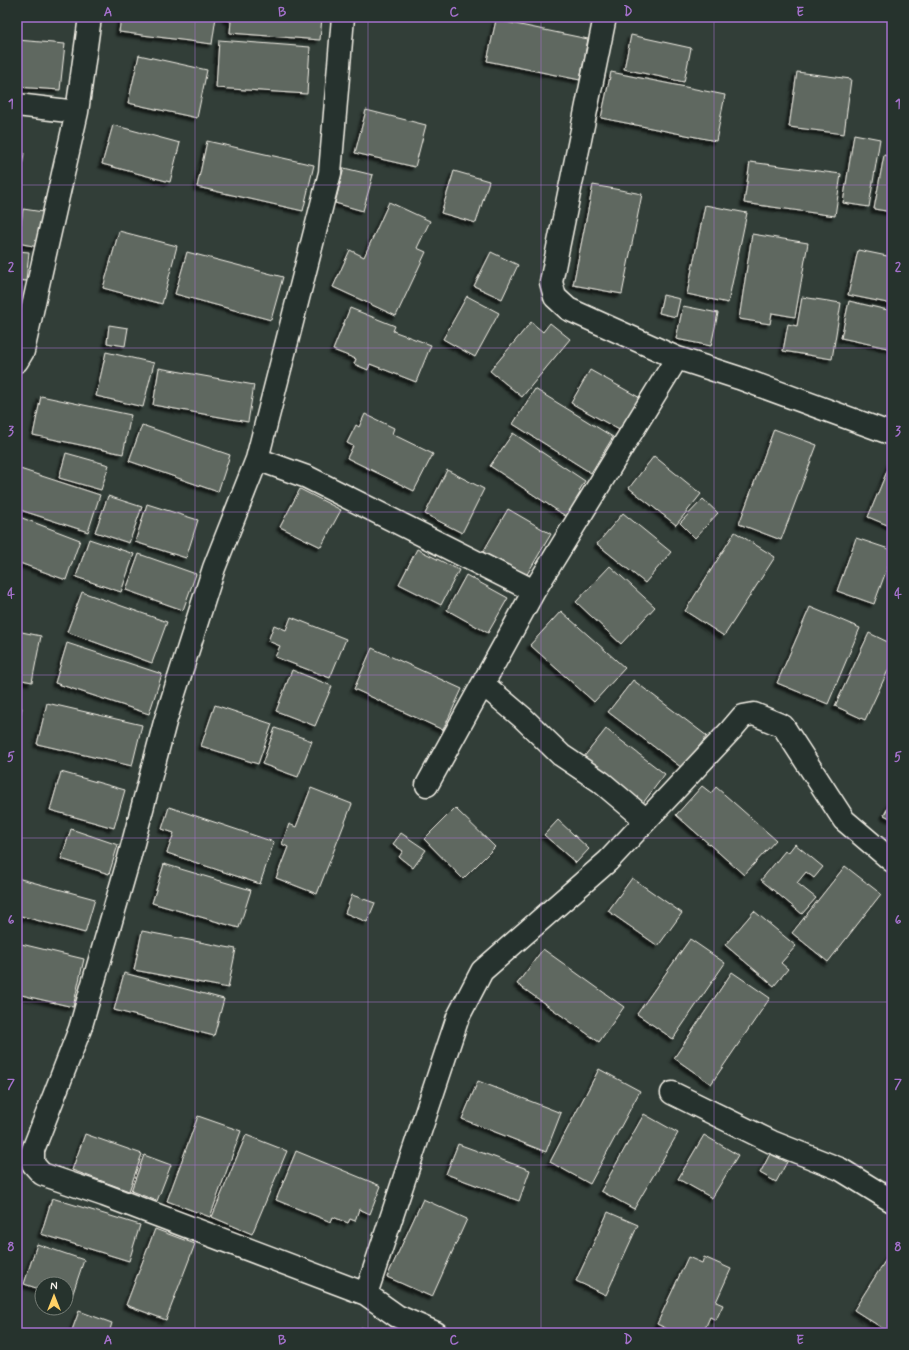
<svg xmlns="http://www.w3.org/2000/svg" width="909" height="1350" viewBox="0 0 909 1350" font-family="Mynerve,sans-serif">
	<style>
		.building { fill: #5f6861; stroke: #f4f1e8; filter: url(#shadow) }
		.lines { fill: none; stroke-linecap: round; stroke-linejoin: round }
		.minor-casing { stroke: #f4f1e8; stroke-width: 25 }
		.minor { stroke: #26332d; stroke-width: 22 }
		.grid { fill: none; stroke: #a571cd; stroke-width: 1; stroke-opacity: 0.55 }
		.neatline { fill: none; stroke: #a571cd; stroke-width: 1.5 }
		.grid-label { font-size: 13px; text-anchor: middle; font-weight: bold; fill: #a571cd }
	</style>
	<defs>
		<filter id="shadow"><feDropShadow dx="-3.5" dy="3.5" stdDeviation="1" flood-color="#0009"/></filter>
	</defs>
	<rect width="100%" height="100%" fill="#323e38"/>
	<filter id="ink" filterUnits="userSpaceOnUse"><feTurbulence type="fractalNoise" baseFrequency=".025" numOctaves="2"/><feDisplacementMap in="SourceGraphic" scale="8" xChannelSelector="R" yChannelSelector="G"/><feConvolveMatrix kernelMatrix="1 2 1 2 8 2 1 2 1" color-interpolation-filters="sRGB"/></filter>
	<g filter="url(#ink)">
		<!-- building -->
		<path class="building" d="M 121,17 L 216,17 L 212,44 L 119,32 Z
			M 226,17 L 322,17 L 320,40 L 230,33 L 231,21 L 226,20 Z
			M 496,20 L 588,39 L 580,80 L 487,61 Z
			M 631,35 L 691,48 L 684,82 L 624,69 Z
			M 17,40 L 65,44 L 60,90 L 17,87 Z
			M 219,40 L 310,47 L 307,94 L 216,88 Z
			M 139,55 L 207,70 L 197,118 L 128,103 Z
			M 611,72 L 725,95 L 716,141 L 601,118 Z
			M 797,72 L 851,79 L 844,134 L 789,127 Z
			M 366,110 L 426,125 L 415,167 L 355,153 Z
			M 113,125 L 180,143 L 170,182 L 102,164 Z
			M 854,134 L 880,139 L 869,207 L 843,203 Z
			M 207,141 L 314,165 L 303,211 L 197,187 Z
			M 17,152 L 24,153 L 17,205 Z
			M 884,155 L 892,157 L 892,212 L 874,209 Z
			M 750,162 L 841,174 L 835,216 L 744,203 Z
			M 344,168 L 373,175 L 363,211 L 335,203 Z
			M 454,171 L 489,181 L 476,223 L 441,213 Z
			M 593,185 L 642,194 L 622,294 L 573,285 Z
			M 389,202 L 430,221 L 417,248 L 426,252 L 396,316 L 333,287 L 350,250 L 364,257 Z
			M 705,205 L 747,213 L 728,303 L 687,294 Z
			M 23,209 L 50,213 L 44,248 L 17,243 L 17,223 L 21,224 Z
			M 119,231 L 177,246 L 162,304 L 103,288 Z
			M 752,234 L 808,243 L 795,317 L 772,313 L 770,324 L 739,319 Z
			M 858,250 L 892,257 L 892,304 L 848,295 Z
			M 17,251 L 29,252 L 26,281 L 17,280 Z
			M 187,252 L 283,277 L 271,320 L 175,294 Z
			M 491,252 L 518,265 L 502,299 L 474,286 Z
			M 663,295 L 680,299 L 676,317 L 659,313 Z
			M 467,296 L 499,313 L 475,357 L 443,339 Z
			M 802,297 L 841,303 L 832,359 L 783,351 L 788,324 L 797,326 Z
			M 849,301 L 892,311 L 892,349 L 841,338 Z
			M 683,306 L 718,313 L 711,346 L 676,339 Z
			M 350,308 L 395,326 L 393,331 L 431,345 L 416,382 L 370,364 L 368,370 L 354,364 L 356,359 L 333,350 Z
			M 531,322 L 543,332 L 550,323 L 570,339 L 522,397 L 490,371 Z
			M 109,325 L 128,328 L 125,346 L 107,343 Z
			M 106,352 L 154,363 L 143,407 L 96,396 Z
			M 159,368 L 254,385 L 248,422 L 153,405 Z
			M 590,370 L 642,399 L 623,432 L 571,403 Z
			M 535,389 L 613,437 L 591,473 L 513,424 Z
			M 41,396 L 131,415 L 123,454 L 33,435 Z
			M 365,414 L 394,428 L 392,434 L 433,454 L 414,491 L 347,458 L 353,446 L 347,443 L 356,425 L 359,427 Z
			M 142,425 L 230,455 L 218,492 L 129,461 Z
			M 774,429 L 817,445 L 781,540 L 739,524 Z
			M 513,433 L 585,481 L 579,491 L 585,495 L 570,519 L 490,466 Z
			M 66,453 L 109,465 L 101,490 L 59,478 Z
			M 654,456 L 701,494 L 676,525 L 629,488 Z
			M 892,459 L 892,527 L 868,517 Z
			M 17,468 L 100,495 L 88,532 L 17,509 Z
			M 447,470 L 484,489 L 462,533 L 425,514 Z
			M 300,489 L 341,510 L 321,547 L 280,527 Z
			M 108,496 L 142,507 L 129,543 L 95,532 Z
			M 703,499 L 718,513 L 695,538 L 680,523 Z
			M 147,504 L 198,520 L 186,558 L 135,542 Z
			M 508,509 L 551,534 L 526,576 L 483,552 Z
			M 623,513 L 671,552 L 645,583 L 597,544 Z
			M 17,516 L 80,540 L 66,580 L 17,562 Z
			M 735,532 L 775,557 L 724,636 L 685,611 Z
			M 856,538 L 892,550 L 892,555 L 874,604 L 837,591 Z
			M 89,539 L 134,554 L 121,592 L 76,577 Z
			M 417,549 L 459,570 L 441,605 L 399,584 Z
			M 139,554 L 196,574 L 183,610 L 126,590 Z
			M 610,566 L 655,607 L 621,644 L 576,602 Z
			M 466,575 L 508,598 L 488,633 L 447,610 Z
			M 82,592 L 167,622 L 152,663 L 67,632 Z
			M 810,607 L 860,628 L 828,704 L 777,683 Z
			M 561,611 L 625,668 L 594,702 L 530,645 Z
			M 291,617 L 346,639 L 330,678 L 275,657 L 280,646 L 268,641 L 274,625 L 286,630 Z
			M 17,631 L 41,636 L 32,682 L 17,679 Z
			M 869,633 L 892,644 L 892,662 L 865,720 L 835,706 Z
			M 67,643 L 162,674 L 149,714 L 55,683 Z
			M 372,648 L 462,689 L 443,730 L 354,689 Z
			M 292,670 L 332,686 L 315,726 L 276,711 Z
			M 633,680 L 707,736 L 682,768 L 608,712 Z
			M 47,703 L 142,725 L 132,766 L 37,744 Z
			M 215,705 L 272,724 L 258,764 L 201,746 Z
			M 17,707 L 22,708 L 17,729 Z
			M 275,728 L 312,741 L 298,777 L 262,764 Z
			M 606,729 L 665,774 L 643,803 L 583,758 Z
			M 61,772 L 125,790 L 114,828 L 50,810 Z
			M 702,786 L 711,793 L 716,787 L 776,840 L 744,875 L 676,815 Z
			M 311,788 L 352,804 L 317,894 L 276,878 L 288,847 L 282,844 L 289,824 L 296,827 Z
			M 892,800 L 892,819 L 884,815 Z
			M 169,807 L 274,842 L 260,884 L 167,853 L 174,833 L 162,829 Z
			M 455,808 L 495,847 L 463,879 L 424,839 Z
			M 558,820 L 589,849 L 576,863 L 544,835 Z
			M 71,829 L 118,845 L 109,874 L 61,859 Z
			M 401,833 L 426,850 L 413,868 L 399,857 L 403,851 L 393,844 Z
			M 795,844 L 823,867 L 814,878 L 806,872 L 797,883 L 816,898 L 802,914 L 761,880 L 785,851 L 788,853 Z
			M 164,864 L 251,890 L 239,928 L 152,903 Z
			M 845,866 L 881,894 L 828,962 L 792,933 Z
			M 17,878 L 95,899 L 85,933 L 17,915 Z
			M 632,878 L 682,913 L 658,946 L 608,911 Z
			M 352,895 L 375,903 L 367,922 L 345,913 Z
			M 754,911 L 796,946 L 781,963 L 788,969 L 774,986 L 725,945 Z
			M 142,931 L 236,949 L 228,988 L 134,970 Z
			M 690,939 L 725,963 L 673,1039 L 637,1014 Z
			M 17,943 L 84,959 L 73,1007 L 17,994 Z
			M 543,949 L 624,1007 L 599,1042 L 517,984 Z
			M 732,972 L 770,998 L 711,1084 L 674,1058 Z
			M 124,973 L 224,999 L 214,1036 L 114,1010 Z
			M 599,1069 L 640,1091 L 590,1184 L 550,1162 Z
			M 478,1081 L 561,1113 L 546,1152 L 462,1119 Z
			M 644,1114 L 678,1133 L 634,1209 L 601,1191 Z
			M 198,1116 L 241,1131 L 210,1217 L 167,1201 Z
			M 85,1134 L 142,1154 L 129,1191 L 72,1170 Z
			M 246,1135 L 287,1151 L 252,1234 L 212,1217 Z
			M 704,1135 L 738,1155 L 712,1198 L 678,1179 Z
			M 458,1144 L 530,1170 L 519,1201 L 446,1174 Z
			M 296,1151 L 381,1186 L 370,1214 L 359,1209 L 355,1221 L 350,1219 L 348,1223 L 333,1217 L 331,1222 L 276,1200 Z
			M 770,1154 L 787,1162 L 776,1182 L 760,1173 Z
			M 144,1155 L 171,1165 L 157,1201 L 131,1191 Z
			M 52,1198 L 140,1225 L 129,1261 L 41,1234 Z
			M 423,1199 L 467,1219 L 432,1297 L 387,1277 Z
			M 608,1212 L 638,1225 L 606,1295 L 576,1281 Z
			M 155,1229 L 195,1244 L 166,1320 L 126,1305 Z
			M 37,1244 L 84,1260 L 71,1299 L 66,1298 L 66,1284 L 42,1284 L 42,1290 L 24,1284 Z
			M 892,1250 L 892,1330 L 890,1333 L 854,1310 Z
			M 688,1257 L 702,1263 L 704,1257 L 731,1269 L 716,1302 L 723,1305 L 716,1320 L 710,1317 L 703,1333 L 676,1333 L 657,1324 Z
			M 79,1311 L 112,1323 L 109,1333 L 71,1333 Z
			M 361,1327 L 374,1333 L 358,1333 Z"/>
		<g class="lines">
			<!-- minor casing -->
			<g class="minor-casing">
				<path id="minor" d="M 343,17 L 330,173 L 257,459 L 214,568 L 165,722 L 128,862 L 80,1029 L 33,1150 L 33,1164 L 42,1174 L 104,1195 L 366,1294 L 397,1316 L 436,1333
					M 605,17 L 551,282 L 555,297 L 568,309 L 677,358
					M 17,105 L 77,112
					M 17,361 L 23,351 L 77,112 L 90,17
					M 257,459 L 307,477 L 534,591
					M 483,684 L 523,718 L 561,755 L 601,782 L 646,820
					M 427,785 L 534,591 L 677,358 L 739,378 L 892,434
					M 672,1093 L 772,1142 L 840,1169 L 892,1201
					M 366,1294 L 458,1017 L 482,971 L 608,861 L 731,730 L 743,716 L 754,714 L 783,726 L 844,820 L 892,861"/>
			</g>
			<!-- minor -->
			<use href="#minor" class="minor"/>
		</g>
	</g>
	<!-- grid -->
	<path class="grid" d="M 195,17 L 195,1333M 368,17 L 368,1333M 541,17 L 541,1333M 714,17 L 714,1333M 17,185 L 892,185M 17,348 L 892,348M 17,512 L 892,512M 17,675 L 892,675M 17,838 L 892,838M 17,1002 L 892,1002M 17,1165 L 892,1165"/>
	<!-- margin -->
	<rect width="909" height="1350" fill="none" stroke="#26332d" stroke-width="44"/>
	<!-- north arrow -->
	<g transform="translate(54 1296)"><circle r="19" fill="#26332d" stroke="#787f78"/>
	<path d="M0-3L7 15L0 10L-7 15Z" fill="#ffd166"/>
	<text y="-6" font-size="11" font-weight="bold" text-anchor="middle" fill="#f4f1e8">N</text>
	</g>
	<rect x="22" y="22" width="865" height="1306" class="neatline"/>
	<g class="grid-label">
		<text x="108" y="16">A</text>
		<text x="282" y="16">B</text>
		<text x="454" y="16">C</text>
		<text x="628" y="16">D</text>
		<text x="800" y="16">E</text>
		<text x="11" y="108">1</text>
		<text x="898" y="108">1</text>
		<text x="11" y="271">2</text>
		<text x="898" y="271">2</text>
		<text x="11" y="435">3</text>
		<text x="898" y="435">3</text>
		<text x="11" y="598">4</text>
		<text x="898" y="598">4</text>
		<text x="11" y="761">5</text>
		<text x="898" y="761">5</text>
		<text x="11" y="924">6</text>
		<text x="898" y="924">6</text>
		<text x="11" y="1088">7</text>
		<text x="898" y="1088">7</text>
		<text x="11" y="1251">8</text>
		<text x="898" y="1251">8</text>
		<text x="108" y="1344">A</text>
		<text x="282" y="1344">B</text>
		<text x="454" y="1344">C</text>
		<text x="628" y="1344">D</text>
		<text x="800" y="1344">E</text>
	</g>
</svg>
